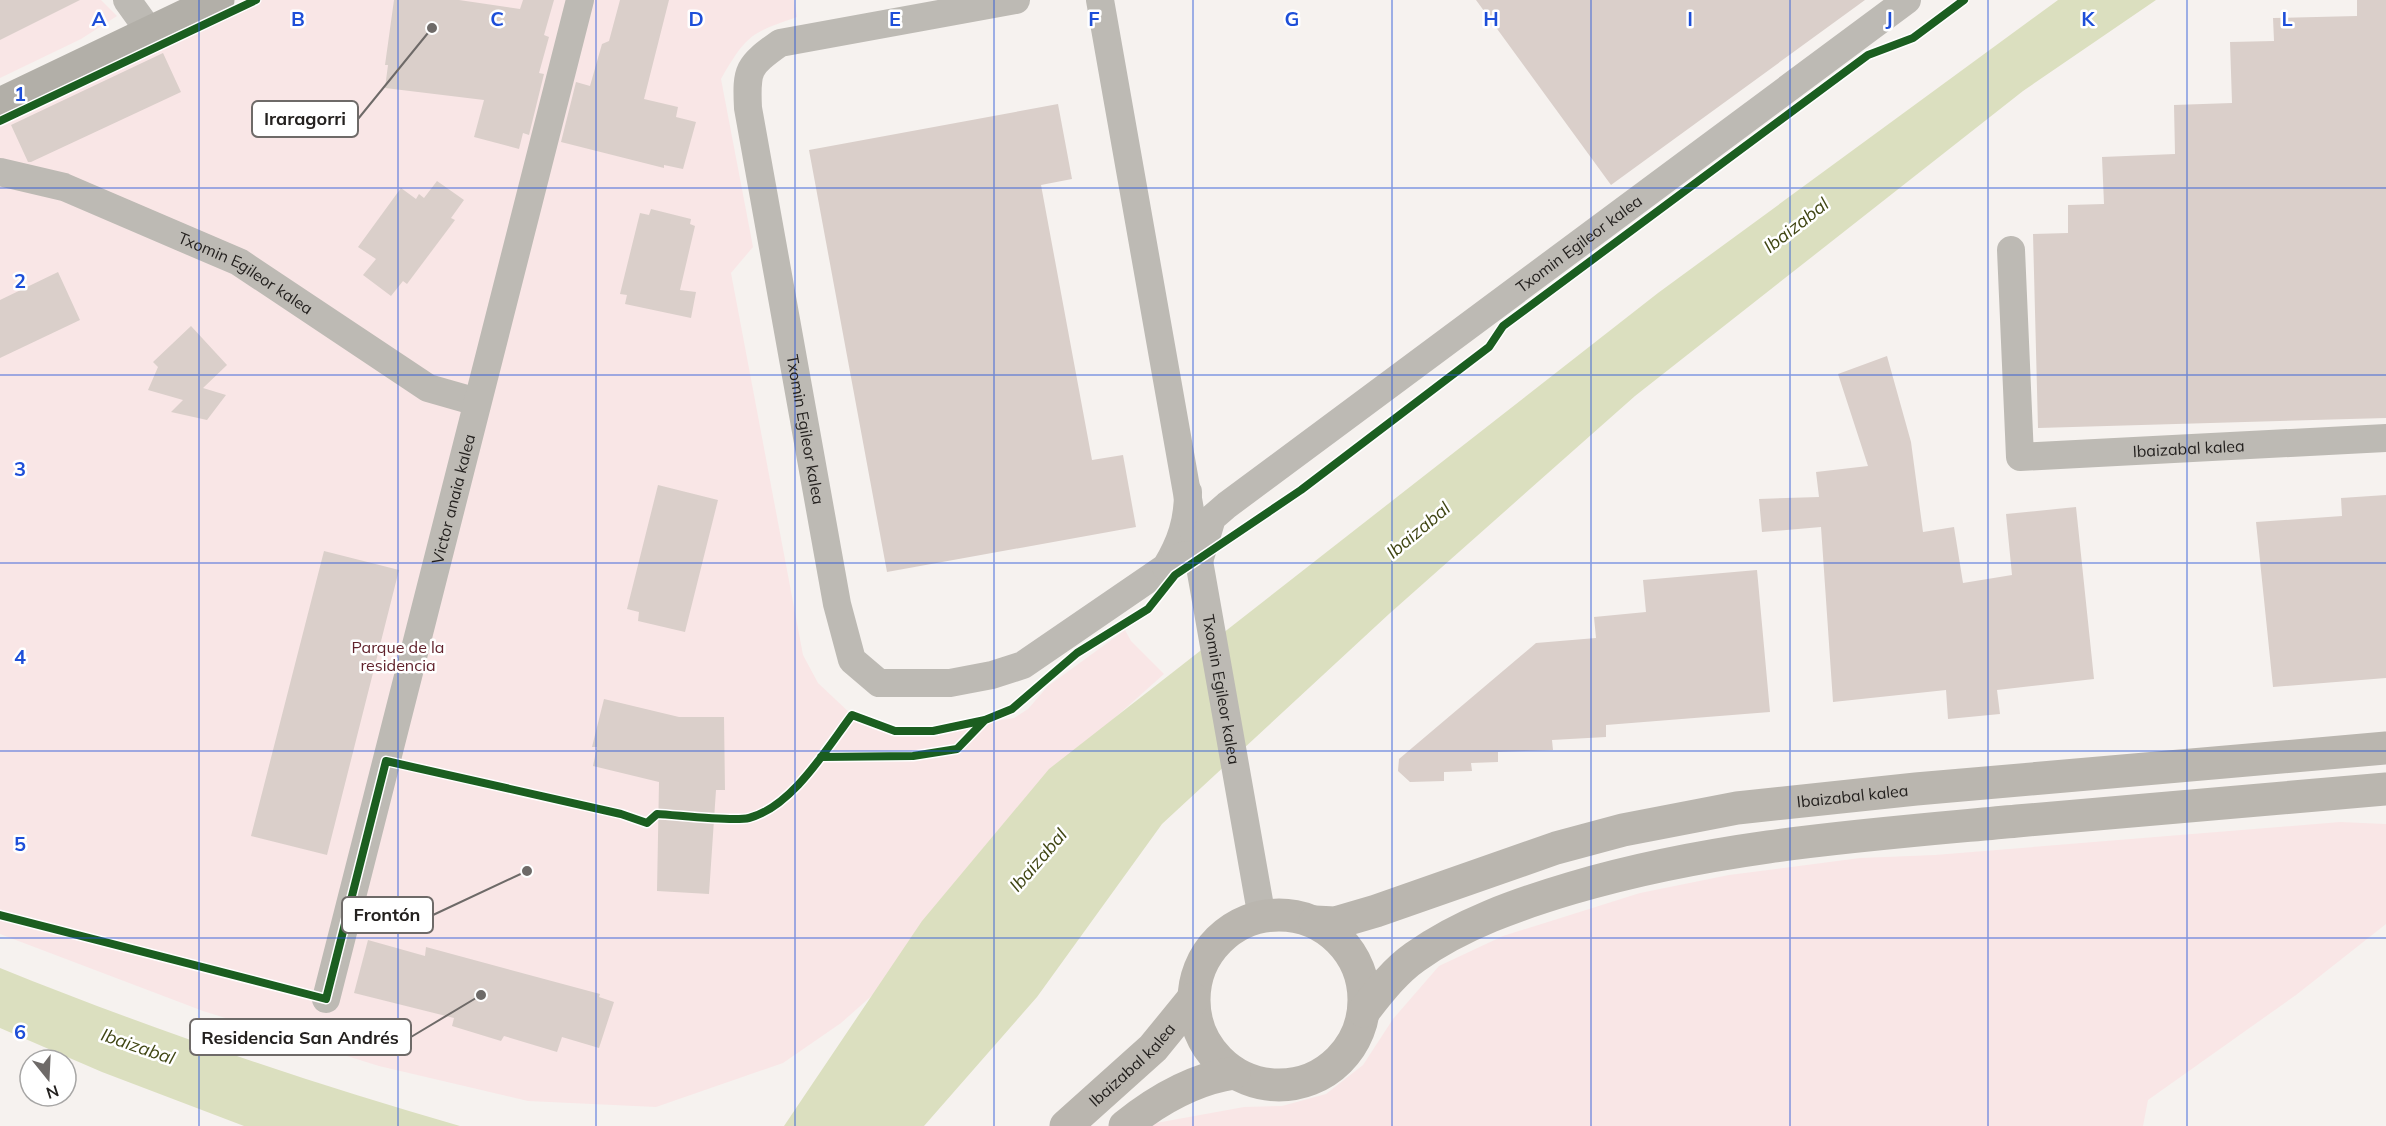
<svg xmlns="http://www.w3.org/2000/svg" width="2386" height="1126" viewBox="0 0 2386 1126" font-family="Mulish,sans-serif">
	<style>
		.green { fill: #f9e6e6 }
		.water { fill: #dbdfbf }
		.building { fill: #dacfca }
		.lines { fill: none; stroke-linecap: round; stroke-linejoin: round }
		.street { stroke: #bdbab4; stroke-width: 28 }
		.secondary { stroke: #b2afa8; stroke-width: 33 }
		.highway { stroke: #bab6af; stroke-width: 33 }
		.cycleway-casing { stroke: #fff; stroke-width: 11 }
		.cycleway { stroke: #1b5e20; stroke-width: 8 }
		.grid { fill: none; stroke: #1d4ed8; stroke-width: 1.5; stroke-opacity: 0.55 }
		.labels { text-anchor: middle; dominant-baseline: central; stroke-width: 5; stroke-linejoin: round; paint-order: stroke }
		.street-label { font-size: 16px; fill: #24211f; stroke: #fff }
		.park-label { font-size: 16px; fill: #61222c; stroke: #fff }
		.water-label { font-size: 18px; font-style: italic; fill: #404613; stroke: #fff }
		.grid-label { font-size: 20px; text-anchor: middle; font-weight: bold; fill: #1d4ed8; stroke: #fff; stroke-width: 5; stroke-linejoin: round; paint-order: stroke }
		.leader { fill: none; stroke: #6e6a68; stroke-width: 2 }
		.callout-dot { fill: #6e6a68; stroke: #fff; stroke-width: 2 }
		.callout { fill: #fff; stroke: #6e6a68; stroke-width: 2 }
		.callout-label { font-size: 18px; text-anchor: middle; font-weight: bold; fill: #24211f }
	</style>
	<rect width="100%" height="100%" fill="#f6f2ef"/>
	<!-- green -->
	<path class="green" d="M 0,0 L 101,0 L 117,16 L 81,39 L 0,78 Z
		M 256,0 L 794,0 L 797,17 C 750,33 746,36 721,79 L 753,247 L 731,273 L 803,655 L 818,683 L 852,715 L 895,731 L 933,731 L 1014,718 L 1028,709 L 1048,686 L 1125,630 L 1131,641 L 1164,674 L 1026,797 L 957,880 L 876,992 L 841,1023 L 783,1063 L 656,1107 L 528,1101 L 379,1066 L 203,1011 L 0,934 L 0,121 Z
		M 2340,822 L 2386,824 L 2386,924 L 2296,995 L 2148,1100 L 2143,1126 L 1152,1126 L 1156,1123 L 1244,1107 L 1282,1106 L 1326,1094 L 1363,1065 L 1393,1019 L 1439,966 L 1503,936 L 1640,893 L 1729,875 L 1860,858 L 1935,855 Z"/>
	<!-- water -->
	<path class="water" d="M 2058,0 L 2156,0 L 2023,91 L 1635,396 L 1389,614 L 1162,824 L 1037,997 L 924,1126 L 784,1126 L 922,921 L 1049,769 L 1658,293 Z
		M 0,968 C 151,1029 304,1081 460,1126 L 244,1126 L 102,1072 L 0,1028 Z"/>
	<!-- building -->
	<path class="building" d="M 0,0 L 80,0 L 0,40 Z
		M 394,0 L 459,0 L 520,9 L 523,0 L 554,0 L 544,35 L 549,37 L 539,73 L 544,74 L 529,135 L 523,133 L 519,149 L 474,137 L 484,100 L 385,88 L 388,65 L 385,65 Z
		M 620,0 L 669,0 L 644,99 L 678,107 L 676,117 L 696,122 L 683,169 L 664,165 L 664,168 L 561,142 L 576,82 L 590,86 L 602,44 L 609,41 Z
		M 1476,0 L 1865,0 L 1611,185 Z
		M 2357,0 L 2386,0 L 2386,418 L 2038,428 L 2033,234 L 2068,233 L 2068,205 L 2104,204 L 2102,157 L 2175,154 L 2174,105 L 2232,103 L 2230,42 L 2274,41 L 2273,18 L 2357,16 Z
		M 163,53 L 181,92 L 31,162 L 28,162 L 11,125 Z
		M 1058,104 L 1072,179 L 1041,185 L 1092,460 L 1123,455 L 1136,527 L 887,572 L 809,150 Z
		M 437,181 L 464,200 L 451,218 L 455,220 L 407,284 L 403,281 L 391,296 L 363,275 L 376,259 L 358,247 L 401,188 L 416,199 L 419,194 L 424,198 Z
		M 651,209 L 691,219 L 690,224 L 695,226 L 680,290 L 696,292 L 691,318 L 625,304 L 627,295 L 620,294 L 640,213 L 649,215 Z
		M 58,272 L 80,320 L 0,358 L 0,300 Z
		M 191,326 L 227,365 L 203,388 L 226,395 L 207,420 L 171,412 L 183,400 L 148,390 L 158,367 L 153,362 Z
		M 1887,356 L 1911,442 L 1923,532 L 1954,527 L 1963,583 L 2012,575 L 2006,514 L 2076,507 L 2094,679 L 1997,690 L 2000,714 L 1948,719 L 1946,690 L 1833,702 L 1821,527 L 1762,532 L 1759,499 L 1819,497 L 1816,472 L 1868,466 L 1838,374 Z
		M 658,485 L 718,500 L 685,632 L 638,621 L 639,612 L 627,609 Z
		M 2386,495 L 2386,678 L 2273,687 L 2256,522 L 2342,516 L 2341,498 Z
		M 324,551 L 399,570 L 327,855 L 251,836 Z
		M 1757,570 L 1770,712 L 1606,725 L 1606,737 L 1552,740 L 1553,750 L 1498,752 L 1498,762 L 1471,763 L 1472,771 L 1444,772 L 1444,781 L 1410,782 L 1398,771 L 1399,759 L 1536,643 L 1596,638 L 1594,617 L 1646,612 L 1643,580 Z
		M 604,699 L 679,717 L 724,717 L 725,790 L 716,790 L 709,894 L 657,891 L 659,782 L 593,766 L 597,747 L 592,747 Z
		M 368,940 L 425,956 L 426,947 L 600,994 L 599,997 L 614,1002 L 599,1048 L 562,1037 L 557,1052 L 504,1036 L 501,1041 L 452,1026 L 454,1018 L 354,993 Z"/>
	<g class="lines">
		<!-- street -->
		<g class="street">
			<path d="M 127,0 L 150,32"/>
			<path id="s1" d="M 1016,0 L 780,43 C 748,66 746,69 748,108 L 837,604 L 852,660 L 879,683 L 950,683 L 992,675 L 1023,665 L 1166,567 C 1181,542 1188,521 1188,492"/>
			<path id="s2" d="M 1100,0 L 1262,918"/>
			<path id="s3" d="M 0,172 L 64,187 L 239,262 L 428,388 L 477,402"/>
			<path id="s4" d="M 2011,250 L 2020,457 L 2386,438"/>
			<path id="s5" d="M 1166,567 C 1178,557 1185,551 1200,558 L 1212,518 L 1227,505 L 1907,0"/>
			<path id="s6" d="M 326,999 L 580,0"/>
		</g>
		<!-- secondary -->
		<path class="secondary" d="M 0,104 L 218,0"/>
		<!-- highway -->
		<g class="highway">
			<circle cx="1279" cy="1000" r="85"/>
			<path id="s7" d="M 1315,922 L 1335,923 L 1376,911 L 1556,848 L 1623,830 L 1737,808 L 1916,789 L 2386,748"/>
			<path d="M 1364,1011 C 1379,992 1395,971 1415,957 C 1461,924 1518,904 1572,888 C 1717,845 1867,835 2017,821 C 2140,811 2263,800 2386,789"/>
			<path id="s8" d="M 1066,1126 L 1153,1048 L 1193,999"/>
			<path d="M 1125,1126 C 1156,1101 1194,1079 1234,1073"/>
		</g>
		<!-- cycleway casing -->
		<g class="cycleway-casing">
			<path id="cycleway" d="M 0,121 L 256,0
				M 821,757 L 913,756 L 957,749 L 985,720
				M 0,915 L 326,999 L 386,761 L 621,814 L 647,823 L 657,814 C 677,815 733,822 749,818 C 792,807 827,748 852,715 L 895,731 L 933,731 L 985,720 L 1012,709 L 1077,653 L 1148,609 L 1175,575 L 1301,490 L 1489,347 L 1503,326 L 1868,55 L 1913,38 L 1964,0"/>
		</g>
		<!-- cycleway -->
		<use href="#cycleway" class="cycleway"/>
	</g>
	<!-- grid -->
	<path class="grid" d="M 199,0 L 199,1126M 398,0 L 398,1126M 596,0 L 596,1126M 795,0 L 795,1126M 994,0 L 994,1126M 1193,0 L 1193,1126M 1392,0 L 1392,1126M 1591,0 L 1591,1126M 1790,0 L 1790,1126M 1988,0 L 1988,1126M 2187,0 L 2187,1126M 0,188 L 2386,188M 0,375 L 2386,375M 0,563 L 2386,563M 0,751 L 2386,751M 0,938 L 2386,938"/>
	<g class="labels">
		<!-- street labels -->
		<g class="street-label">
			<text stroke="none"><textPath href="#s5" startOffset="538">Txomin Egileor kalea</textPath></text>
			<text stroke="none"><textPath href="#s3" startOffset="267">Txomin Egileor kalea</textPath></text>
			<text stroke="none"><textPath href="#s1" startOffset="645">Txomin Egileor kalea</textPath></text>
			<text stroke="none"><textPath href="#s4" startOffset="376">Ibaizabal kalea</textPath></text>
			<text stroke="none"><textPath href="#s6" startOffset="516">Victor anaia kalea</textPath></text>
			<text stroke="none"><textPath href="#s2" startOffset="700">Txomin Egileor kalea</textPath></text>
			<text stroke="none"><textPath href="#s7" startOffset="555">Ibaizabal kalea</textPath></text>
			<text stroke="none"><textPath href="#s8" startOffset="90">Ibaizabal kalea</textPath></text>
		</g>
		<!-- park labels -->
		<g class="park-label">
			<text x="398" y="647">Parque de la<tspan x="398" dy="18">residencia</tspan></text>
		</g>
		<!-- water labels -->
		<g class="water-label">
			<text transform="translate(1796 225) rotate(-38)">Ibaizabal</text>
			<text transform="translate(1418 530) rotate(-40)">Ibaizabal</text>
			<text transform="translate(1038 860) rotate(-49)">Ibaizabal</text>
			<text transform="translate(138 1046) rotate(19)">Ibaizabal</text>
		</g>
	</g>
	<g class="grid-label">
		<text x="99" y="26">A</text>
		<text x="298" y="26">B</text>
		<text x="497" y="26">C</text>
		<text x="696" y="26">D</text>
		<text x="895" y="26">E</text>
		<text x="1094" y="26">F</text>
		<text x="1292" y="26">G</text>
		<text x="1491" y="26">H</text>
		<text x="1690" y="26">I</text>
		<text x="1889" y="26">J</text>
		<text x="2088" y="26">K</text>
		<text x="2287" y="26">L</text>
		<text x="20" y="101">1</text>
		<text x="20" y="288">2</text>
		<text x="20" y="476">3</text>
		<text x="20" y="664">4</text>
		<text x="20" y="851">5</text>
		<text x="20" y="1039">6</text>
	</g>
	<!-- callouts -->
	<path class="leader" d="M432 28L358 119M527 871L433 915M481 995L411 1037"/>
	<g class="callout-dot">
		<circle cx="432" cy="28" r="6"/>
		<circle cx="527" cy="871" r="6"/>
		<circle cx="481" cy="995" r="6"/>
	</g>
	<g class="callout">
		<rect x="252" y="101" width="106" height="36" rx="6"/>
		<rect x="342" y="897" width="91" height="36" rx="6"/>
		<rect x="190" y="1019" width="221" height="36" rx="6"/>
	</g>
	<g class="callout-label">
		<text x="305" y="125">Iraragorri</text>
		<text x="387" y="921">Frontón</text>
		<text x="300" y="1044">Residencia San Andrés</text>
	</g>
	<!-- north arrow -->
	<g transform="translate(48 1078) rotate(162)"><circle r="28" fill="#ffffff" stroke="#a7a6a5" stroke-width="1.5"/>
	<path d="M0-4.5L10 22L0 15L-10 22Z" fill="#6e6a68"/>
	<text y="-9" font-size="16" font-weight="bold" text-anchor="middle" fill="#24211f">N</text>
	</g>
</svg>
